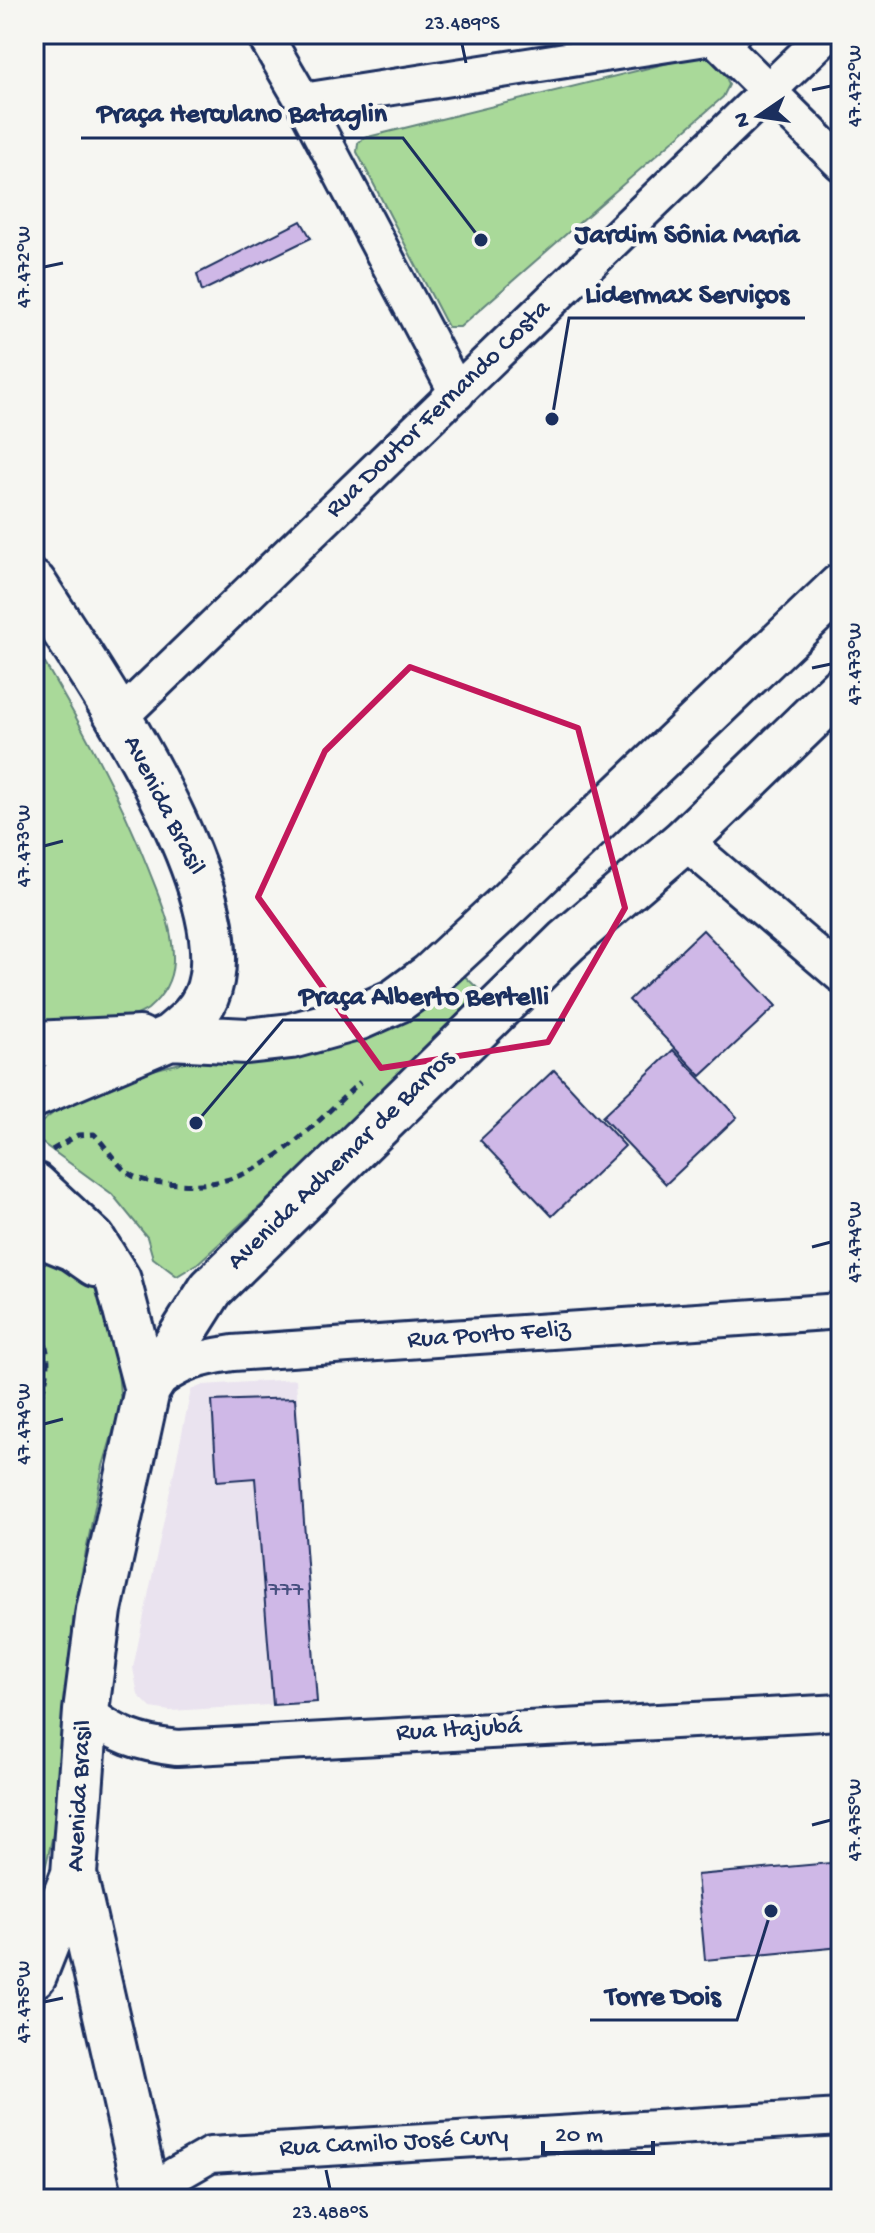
<svg xmlns="http://www.w3.org/2000/svg" width="875" height="2233" viewBox="0 0 875 2233" font-family="'Gochi Hand',sans-serif">
	<style>
		.built { fill: #eae3ef }
		.green { fill: #a9d999; stroke: #62847c; stroke-width: 2 }
		.building { fill: #cfb8e7; stroke: #1b2f5e; stroke-width: 2 }
		.lines { fill: none; stroke-linecap: round; stroke-linejoin: round }
		.minor-casing { stroke: #1b2f5e; stroke-width: 40 }
		.secondary-casing { stroke: #1b2f5e; stroke-width: 50 }
		.path { stroke: #1b2f5e; stroke-width: 5; stroke-dasharray: 8 6; stroke-linecap: butt }
		.minor { stroke: #f6f6f2; stroke-width: 34 }
		.secondary { stroke: #f6f6f2; stroke-width: 44 }
		.marked { fill: none; stroke: #c2185b; stroke-width: 6; stroke-linejoin: round }
		.ticks { fill: none; stroke: #1b2f5e; stroke-width: 3 }
		.labels { text-anchor: middle; dominant-baseline: central; stroke-width: 8; stroke-linejoin: round; paint-order: stroke }
		.number-label { font-size: 22px; fill: #485180 }
		.street-label { font-size: 26px; fill: #1b2f5e; stroke: #f6f6f2 }
		.neighbourhood-label { font-size: 28px; font-weight: bold; fill: #1b2f5e; stroke: #f6f6f2 }
		.leader { fill: none; stroke: #1b2f5e; stroke-width: 3 }
		.callout-dot { fill: #1b2f5e; stroke: #f6f6f2; stroke-width: 3 }
		.callout-label { font-size: 28px; text-anchor: middle; font-weight: bold; fill: #1b2f5e; stroke: #f6f6f2; stroke-width: 8; stroke-linejoin: round; paint-order: stroke }
		.neatline { fill: none; stroke: #1b2f5e; stroke-width: 3 }
		.ticks-label { font-size: 20px; text-anchor: middle; fill: #1b2f5e }
	</style>
	<rect width="100%" height="100%" fill="#f6f6f2"/>
	<filter id="ink" filterUnits="userSpaceOnUse"><feTurbulence type="fractalNoise" baseFrequency=".0125" numOctaves="2"/><feDisplacementMap in="SourceGraphic" scale="16" xChannelSelector="R" yChannelSelector="G"/><feConvolveMatrix kernelMatrix="1 2 1 2 8 2 1 2 1" color-interpolation-filters="sRGB"/></filter>
	<g filter="url(#ink)">
		<!-- built -->
		<path class="built" d="M 296,1379 L 317,1702 L 170,1711 L 151,1708 L 138,1695 L 133,1668 L 191,1390 L 203,1385 Z"/>
		<!-- green -->
		<path class="green" d="M 701,55 C 718,61 724,68 729,85 L 723,97 L 460,327 L 448,327 L 357,152 L 358,143 L 364,138 Z
			M 34,645 C 77,717 117,789 148,868 C 160,899 174,928 173,962 C 172,981 162,997 148,1009 C 125,1026 63,1024 34,1026 Z
			M 456,968 L 488,998 L 197,1264 L 177,1276 L 153,1258 L 147,1237 L 112,1194 L 34,1137 L 34,1128 L 65,1104 L 124,1077 L 185,1062 L 256,1059 Z
			M 34,1242 L 104,1284 L 116,1349 L 121,1405 L 103,1466 L 74,1612 L 65,1709 L 63,1792 L 34,1916 Z"/>
		<!-- building -->
		<path class="building" d="M 301,221 L 311,238 L 202,291 L 197,274 Z
			M 703,930 L 776,1006 L 701,1076 L 629,1000 Z
			M 673,1050 L 737,1117 L 666,1184 L 602,1117 Z
			M 554,1070 L 625,1146 L 552,1216 L 480,1140 Z
			M 295,1398 L 317,1702 L 273,1705 L 255,1478 L 217,1481 L 212,1401 Z
			M 841,1862 L 841,1947 L 705,1960 L 697,1875 Z"/>
		<g class="lines">
			<!-- minor casing -->
			<g class="minor-casing">
				<path id="minor" d="M 264,34 L 303,101 L 457,393
					M 714,37 L 841,163
					M 303,101 L 732,34
					M 119,718 L 827,34
					M 684,841 L 841,975
					M 153,1385 C 178,1363 200,1358 233,1353 L 841,1311
					M 86,1711 C 113,1735 141,1744 177,1748 L 841,1712
					M 156,2199 L 175,2175 L 210,2155 L 841,2117"/>
			</g>
			<!-- secondary casing -->
			<g class="secondary-casing">
				<path id="secondary" d="M 34,584 C 88,669 249,897 206,997 C 198,1015 184,1025 170,1037
					M 34,1044 L 139,1039
					M 34,1095 L 170,1037 L 247,1041 L 291,1036 L 360,1017 L 396,1001 L 430,976 L 510,902 L 841,586
					M 34,1185 L 93,1240 L 118,1280 L 147,1390
					M 34,1232 L 73,1248 L 96,1264
					M 34,1975 L 74,1874
					M 148,2199 L 74,1874 L 86,1711 L 99,1610 L 147,1390 L 211,1289 L 567,941 L 684,841 L 841,689"/>
			</g>
			<!-- path -->
			<path class="path" d="M 52,1150 L 78,1135 L 94,1134 C 106,1146 117,1166 131,1175 C 144,1183 165,1183 179,1184 C 260,1190 305,1132 360,1082
				M 34,1319 C 55,1355 50,1376 34,1413"/>
			<!-- minor -->
			<use href="#minor" class="minor"/>
			<!-- secondary -->
			<use href="#secondary" class="secondary"/>
		</g>
	</g>
	<!-- marked area -->
	<path class="marked" d="M 410,667 L 578,728 L 625,908 L 548,1042 L 381,1068 L 258,897 L 325,751 Z"/>
	<!-- ticks -->
	<path class="ticks" d="M 462,44 L 466,63M 812,90 L 831,86M 44,267 L 63,263M 812,668 L 831,664M 44,846 L 63,841M 812,1247 L 831,1242M 44,1424 L 63,1419M 812,1825 L 831,1820M 44,2002 L 63,1998M 326,2170 L 330,2189"/>
	<g class="labels">
		<!-- number labels -->
		<g class="number-label">
			<text x="286" y="1591">777</text>
		</g>
		<!-- street labels -->
		<g class="street-label">
			<text transform="translate(439 410) rotate(-44)">Rua Doutor Fernando Costa</text>
			<text transform="translate(163 806) rotate(63)">Avenida Brasil</text>
			<text transform="translate(342 1161) rotate(-44)">Avenida Adhemar de Barros</text>
			<text transform="translate(489 1336) rotate(-4)">Rua Porto Feliz</text>
			<text transform="translate(459 1731) rotate(-3)">Rua Itajubá</text>
			<text transform="translate(81 1796) rotate(-87)">Avenida Brasil</text>
			<text transform="translate(394 2144) rotate(-3)">Rua Camilo José Cury</text>
		</g>
		<!-- neighbourhood labels -->
		<g class="neighbourhood-label">
			<text x="687" y="236">Jardim Sônia Maria</text>
		</g>
	</g>
	<!-- callouts -->
	<path class="leader" d="M481 240L403 138H81M552 419L569 318H805M196 1123L283 1020H565M771 1911L737 2020H590"/>
	<g class="callout-dot">
		<circle cx="481" cy="240" r="8"/>
		<circle cx="552" cy="419" r="8"/>
		<circle cx="196" cy="1123" r="8"/>
		<circle cx="771" cy="1911" r="8"/>
	</g>
	<g class="callout-label">
		<text x="242" y="121">Praça Herculano Bataglin</text>
		<text x="687" y="302">Lidermax Serviços</text>
		<text x="424" y="1004">Praça Alberto Bertelli</text>
		<text x="663" y="2004">Torre Dois</text>
	</g>
	<!-- margin -->
	<rect width="875" height="2233" fill="none" stroke="#f6f6f2" stroke-width="88"/>
	<!-- north arrow -->
	<g transform="translate(759 116) rotate(257)" stroke="#f6f6f2" stroke-width="6" paint-order="stroke">
	<path d="M0-6L14 30L0 20L-14 30Z" fill="#1b2f5e"/>
	<text y="-12" font-size="22" font-weight="bold" text-anchor="middle" fill="#1b2f5e">N</text>
	</g>
	<!-- scale -->
	<path d="M543 2141v12h110v-12" fill="none" stroke="#1b2f5e" stroke-width="4"/>
	<text x="555" y="2141" font-size="24" fill="#1b2f5e" stroke="#f6f6f2" stroke-width="6" paint-order="stroke">20 m</text>
	<rect x="44" y="44" width="787" height="2145" class="neatline"/>
	<g class="ticks-label">
		<text x="462" y="29">23.489°S</text>
		<text transform="translate(853 86) rotate(-90)" y="7">47.472°W</text>
		<text transform="translate(22 267) rotate(-90)" y="7">47.472°W</text>
		<text transform="translate(853 664) rotate(-90)" y="7">47.473°W</text>
		<text transform="translate(22 846) rotate(-90)" y="7">47.473°W</text>
		<text transform="translate(853 1242) rotate(-90)" y="7">47.474°W</text>
		<text transform="translate(22 1424) rotate(-90)" y="7">47.474°W</text>
		<text transform="translate(853 1820) rotate(-90)" y="7">47.475°W</text>
		<text transform="translate(22 2002) rotate(-90)" y="7">47.475°W</text>
		<text x="330" y="2218">23.488°S</text>
	</g>
</svg>
